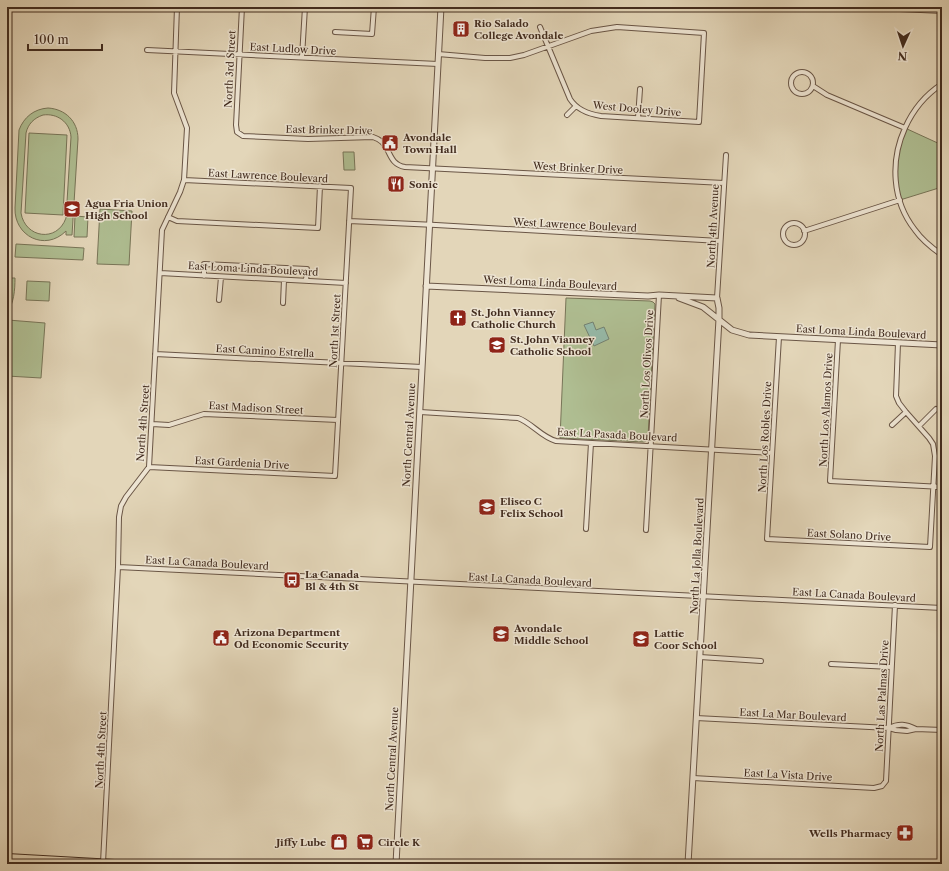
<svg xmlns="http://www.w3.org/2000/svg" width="949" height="871" viewBox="0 0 949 871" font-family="'Libre Caslon Text',serif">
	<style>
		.green { fill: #afbe92; stroke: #787558; fill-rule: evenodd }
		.water { fill: #96baa9; stroke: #748172 }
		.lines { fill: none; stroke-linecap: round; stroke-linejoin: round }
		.minor-casing { stroke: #6a5646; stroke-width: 6 }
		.tertiary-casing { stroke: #6a5646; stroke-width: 7 }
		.primary-casing { stroke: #422c1f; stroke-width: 8 }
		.minor { stroke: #ede4d2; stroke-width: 4 }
		.tertiary { stroke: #ede4d2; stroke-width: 5 }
		.primary { stroke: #e3d6b9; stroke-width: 6 }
		.labels { text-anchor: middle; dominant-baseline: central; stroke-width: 3; stroke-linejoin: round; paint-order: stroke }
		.poi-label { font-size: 10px; font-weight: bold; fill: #422c1f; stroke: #ede4d2; text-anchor: start }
		.street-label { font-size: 10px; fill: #422c1f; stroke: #ede4d2 }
	</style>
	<rect width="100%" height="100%" fill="#e3d6b9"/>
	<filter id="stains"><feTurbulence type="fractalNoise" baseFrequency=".005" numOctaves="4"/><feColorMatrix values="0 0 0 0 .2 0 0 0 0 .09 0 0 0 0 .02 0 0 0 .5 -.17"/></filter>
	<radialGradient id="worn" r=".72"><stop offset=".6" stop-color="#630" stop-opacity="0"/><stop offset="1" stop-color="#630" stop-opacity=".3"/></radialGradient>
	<!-- green -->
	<path class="green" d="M 48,108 C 65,109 78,121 78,139 L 72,235 L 66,235 L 66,231 C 45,252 14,236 15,208 L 19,130 C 24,117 34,109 48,108 ZM 43,115 C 57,113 70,122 71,137 L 66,218 C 57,243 25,238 21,213 L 26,133 C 28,124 34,118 43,115 Z
		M 905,128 L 942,145 L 942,187 L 900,200 L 895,168 Z
		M 29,133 L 67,135 L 63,215 L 25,213 Z
		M 343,152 L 354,152 L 355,170 L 344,170 Z
		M 100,209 L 132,211 L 129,265 L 97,264 Z
		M 75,216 L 88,217 L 87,237 L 74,237 Z
		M 16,244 L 84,248 L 83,260 L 15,257 Z
		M 7,278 L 15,278 C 15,290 14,303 7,313 Z
		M 27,281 L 50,282 L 49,301 L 26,300 Z
		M 566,298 L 650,301 L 653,302 L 655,304 L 648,437 L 646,441 L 644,442 L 560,438 Z
		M 8,320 L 45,323 L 41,378 L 7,376 L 7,341 Z"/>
	<!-- water -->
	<path class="water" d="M 593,322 L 596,330 L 604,327 L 609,339 L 594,346 L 584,325 Z"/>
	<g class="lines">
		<!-- minor casing -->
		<g class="minor-casing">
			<path id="minor" d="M 242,7 L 236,125 L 237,132 L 243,136 L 308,139 L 373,137 C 376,138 380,140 382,142 C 391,151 389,164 405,167 L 724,183
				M 857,7 L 942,11
				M 335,32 L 372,34 L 374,7
				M 147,50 L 438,64
				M 438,54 L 485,58 L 510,58 L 524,55 L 591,31 L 617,27 L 704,33 L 699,122 L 601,116 C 588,114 577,110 570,99 L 540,27
				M 302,57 L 305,7
				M791 83a11 11 0 1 1 22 0a11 11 0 1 1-22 0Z
				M 942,84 C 925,95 913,110 905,128 C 890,161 892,201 915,230 C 922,240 932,248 942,255
				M 813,86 L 827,95 L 905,128
				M 567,115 L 576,106
				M 638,118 L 640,89
				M 168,217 L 177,221 L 318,228 L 320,186
				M 349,221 L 436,225 L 720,241
				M783 234a11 11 0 1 1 22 0a11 11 0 1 1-22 0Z
				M 804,231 L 829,223 L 900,200
				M 160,273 L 346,283
				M 204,276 L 204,264 L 307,269 L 306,281
				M 717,298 L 726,155
				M 219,300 L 221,277
				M 283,303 L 284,280
				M 779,337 L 767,539 L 930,547 L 935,456 L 933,444 L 929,438 L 906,412 L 899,403 L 896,396 L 898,343
				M 838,340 L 830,481 L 942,487
				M 155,354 L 422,367
				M 420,412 L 518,418 C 532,423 541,437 556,441 L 772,453
				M 152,424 L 169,425 L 204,414 L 338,420
				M 892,425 L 906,412
				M 919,426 L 936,409
				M 149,467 L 335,476 L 351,188 L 184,180
				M 586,529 L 591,443
				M 646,530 L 659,295
				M 118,567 L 942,608
				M 700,657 L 761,661
				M 831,664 L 891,667
				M 696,718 L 889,728 L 896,730 L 907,731 L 916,729 L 942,730
				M 889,728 C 899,723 906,724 916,729
				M 693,778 L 874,788 L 882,786 L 886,781 L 895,605
				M 103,863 L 118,567 L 119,517 L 121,506 L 126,497 L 149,467 L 162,230 L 180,192 L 184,180 L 187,128 L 174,93 L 177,7"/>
		</g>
		<!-- tertiary casing -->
		<g class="tertiary-casing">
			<path id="tertiary" d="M 426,286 L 648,296 L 659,295 L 717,298 L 719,308 L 719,319 L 688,864
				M 679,298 L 703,307 L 732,330 L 749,335 L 942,345
				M 396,864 L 441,7"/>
		</g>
		<!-- primary casing -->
		<g class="primary-casing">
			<path id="primary" d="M 7,857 L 132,864"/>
		</g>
		<!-- minor -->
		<use href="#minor" class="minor"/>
		<!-- tertiary -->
		<use href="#tertiary" class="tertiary"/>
		<!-- primary -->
		<use href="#primary" class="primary"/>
	</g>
	<!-- icons -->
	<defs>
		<g id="building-square" transform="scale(0.9)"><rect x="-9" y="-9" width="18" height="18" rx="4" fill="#8f2418" stroke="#ede4d2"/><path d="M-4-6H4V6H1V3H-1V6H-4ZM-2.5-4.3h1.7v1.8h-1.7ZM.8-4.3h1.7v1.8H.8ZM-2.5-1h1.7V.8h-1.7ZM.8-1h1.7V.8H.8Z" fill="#fff"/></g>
		<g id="civic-square" transform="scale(0.9)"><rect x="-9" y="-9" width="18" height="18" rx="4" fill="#8f2418" stroke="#ede4d2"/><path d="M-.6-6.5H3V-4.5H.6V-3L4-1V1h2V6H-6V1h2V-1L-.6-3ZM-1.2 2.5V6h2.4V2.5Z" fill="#fff"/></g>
		<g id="restaurant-square" transform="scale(0.9)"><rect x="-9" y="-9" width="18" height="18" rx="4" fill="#8f2418" stroke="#ede4d2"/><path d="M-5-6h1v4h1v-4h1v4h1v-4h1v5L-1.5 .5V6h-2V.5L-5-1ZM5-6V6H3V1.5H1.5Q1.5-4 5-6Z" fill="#fff"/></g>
		<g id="school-square" transform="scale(0.9)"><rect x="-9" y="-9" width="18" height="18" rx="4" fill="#8f2418" stroke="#ede4d2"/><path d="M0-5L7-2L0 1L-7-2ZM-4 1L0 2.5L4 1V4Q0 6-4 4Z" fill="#fff"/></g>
		<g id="church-square" transform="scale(0.9)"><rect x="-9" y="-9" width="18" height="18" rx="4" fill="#8f2418" stroke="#ede4d2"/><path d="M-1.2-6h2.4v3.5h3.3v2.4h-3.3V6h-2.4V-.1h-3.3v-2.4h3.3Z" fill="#fff"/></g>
		<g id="bus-square" transform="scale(0.9)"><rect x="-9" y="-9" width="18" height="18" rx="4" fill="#8f2418" stroke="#ede4d2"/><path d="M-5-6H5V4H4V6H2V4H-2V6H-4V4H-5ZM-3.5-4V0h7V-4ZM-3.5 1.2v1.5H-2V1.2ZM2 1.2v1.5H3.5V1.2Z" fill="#fff"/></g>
		<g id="pharmacy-square" transform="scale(0.9)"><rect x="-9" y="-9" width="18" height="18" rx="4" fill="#8f2418" stroke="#ede4d2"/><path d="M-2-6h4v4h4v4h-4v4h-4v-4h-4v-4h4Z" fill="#fff"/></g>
		<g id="shop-square" transform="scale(0.9)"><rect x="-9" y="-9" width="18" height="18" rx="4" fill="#8f2418" stroke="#ede4d2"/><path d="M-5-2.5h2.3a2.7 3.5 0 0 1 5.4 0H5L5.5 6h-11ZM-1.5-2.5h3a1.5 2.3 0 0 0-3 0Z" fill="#fff"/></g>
		<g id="supermarket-square" transform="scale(0.9)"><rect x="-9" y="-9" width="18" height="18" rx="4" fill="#8f2418" stroke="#ede4d2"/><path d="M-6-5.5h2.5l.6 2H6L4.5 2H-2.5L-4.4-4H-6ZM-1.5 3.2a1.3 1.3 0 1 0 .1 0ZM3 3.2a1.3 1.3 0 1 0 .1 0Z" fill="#fff"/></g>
	</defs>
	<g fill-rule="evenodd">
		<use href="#building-square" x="461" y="29"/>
		<use href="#civic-square" x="390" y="143"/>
		<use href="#restaurant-square" x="396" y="184"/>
		<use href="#school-square" x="72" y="209"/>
		<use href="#church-square" x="458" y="318"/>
		<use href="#school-square" x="497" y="345"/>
		<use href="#school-square" x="487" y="507"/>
		<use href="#bus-square" x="292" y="580"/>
		<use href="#school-square" x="501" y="634"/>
		<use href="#civic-square" x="221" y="638"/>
		<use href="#school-square" x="641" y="639"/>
		<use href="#pharmacy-square" x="905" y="833"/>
		<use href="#shop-square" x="339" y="842"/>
		<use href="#supermarket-square" x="365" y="842"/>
	</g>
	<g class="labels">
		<!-- poi labels -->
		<g class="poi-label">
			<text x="474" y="23">Rio Salado<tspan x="474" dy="12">College Avondale</tspan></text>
			<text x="403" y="137">Avondale<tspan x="403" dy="12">Town Hall</tspan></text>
			<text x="409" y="184">Sonic</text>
			<text x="85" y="203">Agua Fria Union<tspan x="85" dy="12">High School</tspan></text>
			<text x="471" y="312">St. John Vianney<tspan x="471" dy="12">Catholic Church</tspan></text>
			<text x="510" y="339">St. John Vianney<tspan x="510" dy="12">Catholic School</tspan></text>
			<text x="500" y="501">Eliseo C<tspan x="500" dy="12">Felix School</tspan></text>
			<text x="305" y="574">La Canada<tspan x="305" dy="12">Bl &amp; 4th St</tspan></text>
			<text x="514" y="628">Avondale<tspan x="514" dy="12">Middle School</tspan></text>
			<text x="234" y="632">Arizona Department<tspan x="234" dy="12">Od Economic Security</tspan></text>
			<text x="654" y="633">Lattie<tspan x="654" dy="12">Coor School</tspan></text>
			<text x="892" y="833" text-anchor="end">Wells Pharmacy</text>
			<text x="326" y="842" text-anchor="end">Jiffy Lube</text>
			<text x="378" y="842">Circle K</text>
		</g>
		<!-- street labels -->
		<g class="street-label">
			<text transform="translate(293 49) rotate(3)">East Ludlow Drive</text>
			<text transform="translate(230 69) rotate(-87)">North 3rd Street</text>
			<text transform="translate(637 109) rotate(5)">West Dooley Drive</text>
			<text transform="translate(329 130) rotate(1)">East Brinker Drive</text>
			<text transform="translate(578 168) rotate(3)">West Brinker Drive</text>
			<text transform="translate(268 176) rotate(3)">East Lawrence Boulevard</text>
			<text transform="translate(575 225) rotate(3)">West Lawrence Boulevard</text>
			<text transform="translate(713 226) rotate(-87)">North 4th Avenue</text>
			<text transform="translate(253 269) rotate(3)">East Loma Linda Boulevard</text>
			<text transform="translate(550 283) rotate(3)">West Loma Linda Boulevard</text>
			<text transform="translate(335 331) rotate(-87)">North 1st Street</text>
			<text transform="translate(861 332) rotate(3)">East Loma Linda Boulevard</text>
			<text transform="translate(265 351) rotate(3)">East Camino Estrella</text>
			<text transform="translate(647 364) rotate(-87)">North Los Olivos Drive</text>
			<text transform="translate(256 408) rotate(3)">East Madison Street</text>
			<text transform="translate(826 410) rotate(-87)">North Los Alamos Drive</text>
			<text transform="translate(143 423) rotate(-86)">North 4th Street</text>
			<text transform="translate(409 435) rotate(-87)">North Central Avenue</text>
			<text transform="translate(617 435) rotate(3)">East La Pasada Boulevard</text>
			<text transform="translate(765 437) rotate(-87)">North Los Robles Drive</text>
			<text transform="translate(242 463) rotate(3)">East Gardenia Drive</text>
			<text transform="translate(849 535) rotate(3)">East Solano Drive</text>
			<text transform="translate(697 556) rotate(-87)">North La Jolla Boulevard</text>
			<text transform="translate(207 563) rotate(3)">East La Canada Boulevard</text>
			<text transform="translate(530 580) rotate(3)">East La Canada Boulevard</text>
			<text transform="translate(854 595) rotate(3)">East La Canada Boulevard</text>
			<text transform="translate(882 696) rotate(-87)">North Las Palmas Drive</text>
			<text transform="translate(793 715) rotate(3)">East La Mar Boulevard</text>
			<text transform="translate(101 750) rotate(-87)">North 4th Street</text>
			<text transform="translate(392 759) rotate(-87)">North Central Avenue</text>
			<text transform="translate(788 775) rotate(3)">East La Vista Drive</text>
		</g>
	</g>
	<!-- margin -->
	<rect width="949" height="871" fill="none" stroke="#e3d6b9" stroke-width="24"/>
	<rect x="8" y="8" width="933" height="855" fill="none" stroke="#422c1f" stroke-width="2"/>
	<rect x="12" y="12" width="925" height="847" fill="none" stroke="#422c1f"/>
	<!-- north arrow -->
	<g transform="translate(903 46) rotate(183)" stroke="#ede4d2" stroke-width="3" paint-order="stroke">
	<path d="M0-3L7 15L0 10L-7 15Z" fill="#422c1f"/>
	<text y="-6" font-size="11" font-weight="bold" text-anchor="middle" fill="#422c1f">N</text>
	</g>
	<!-- scale -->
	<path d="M28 44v6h74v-6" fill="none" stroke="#422c1f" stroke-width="2"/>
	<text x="34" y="44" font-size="12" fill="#422c1f" stroke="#ede4d2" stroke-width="3" paint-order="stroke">100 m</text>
	<rect width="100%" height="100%" filter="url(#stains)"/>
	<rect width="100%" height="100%" fill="url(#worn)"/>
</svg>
